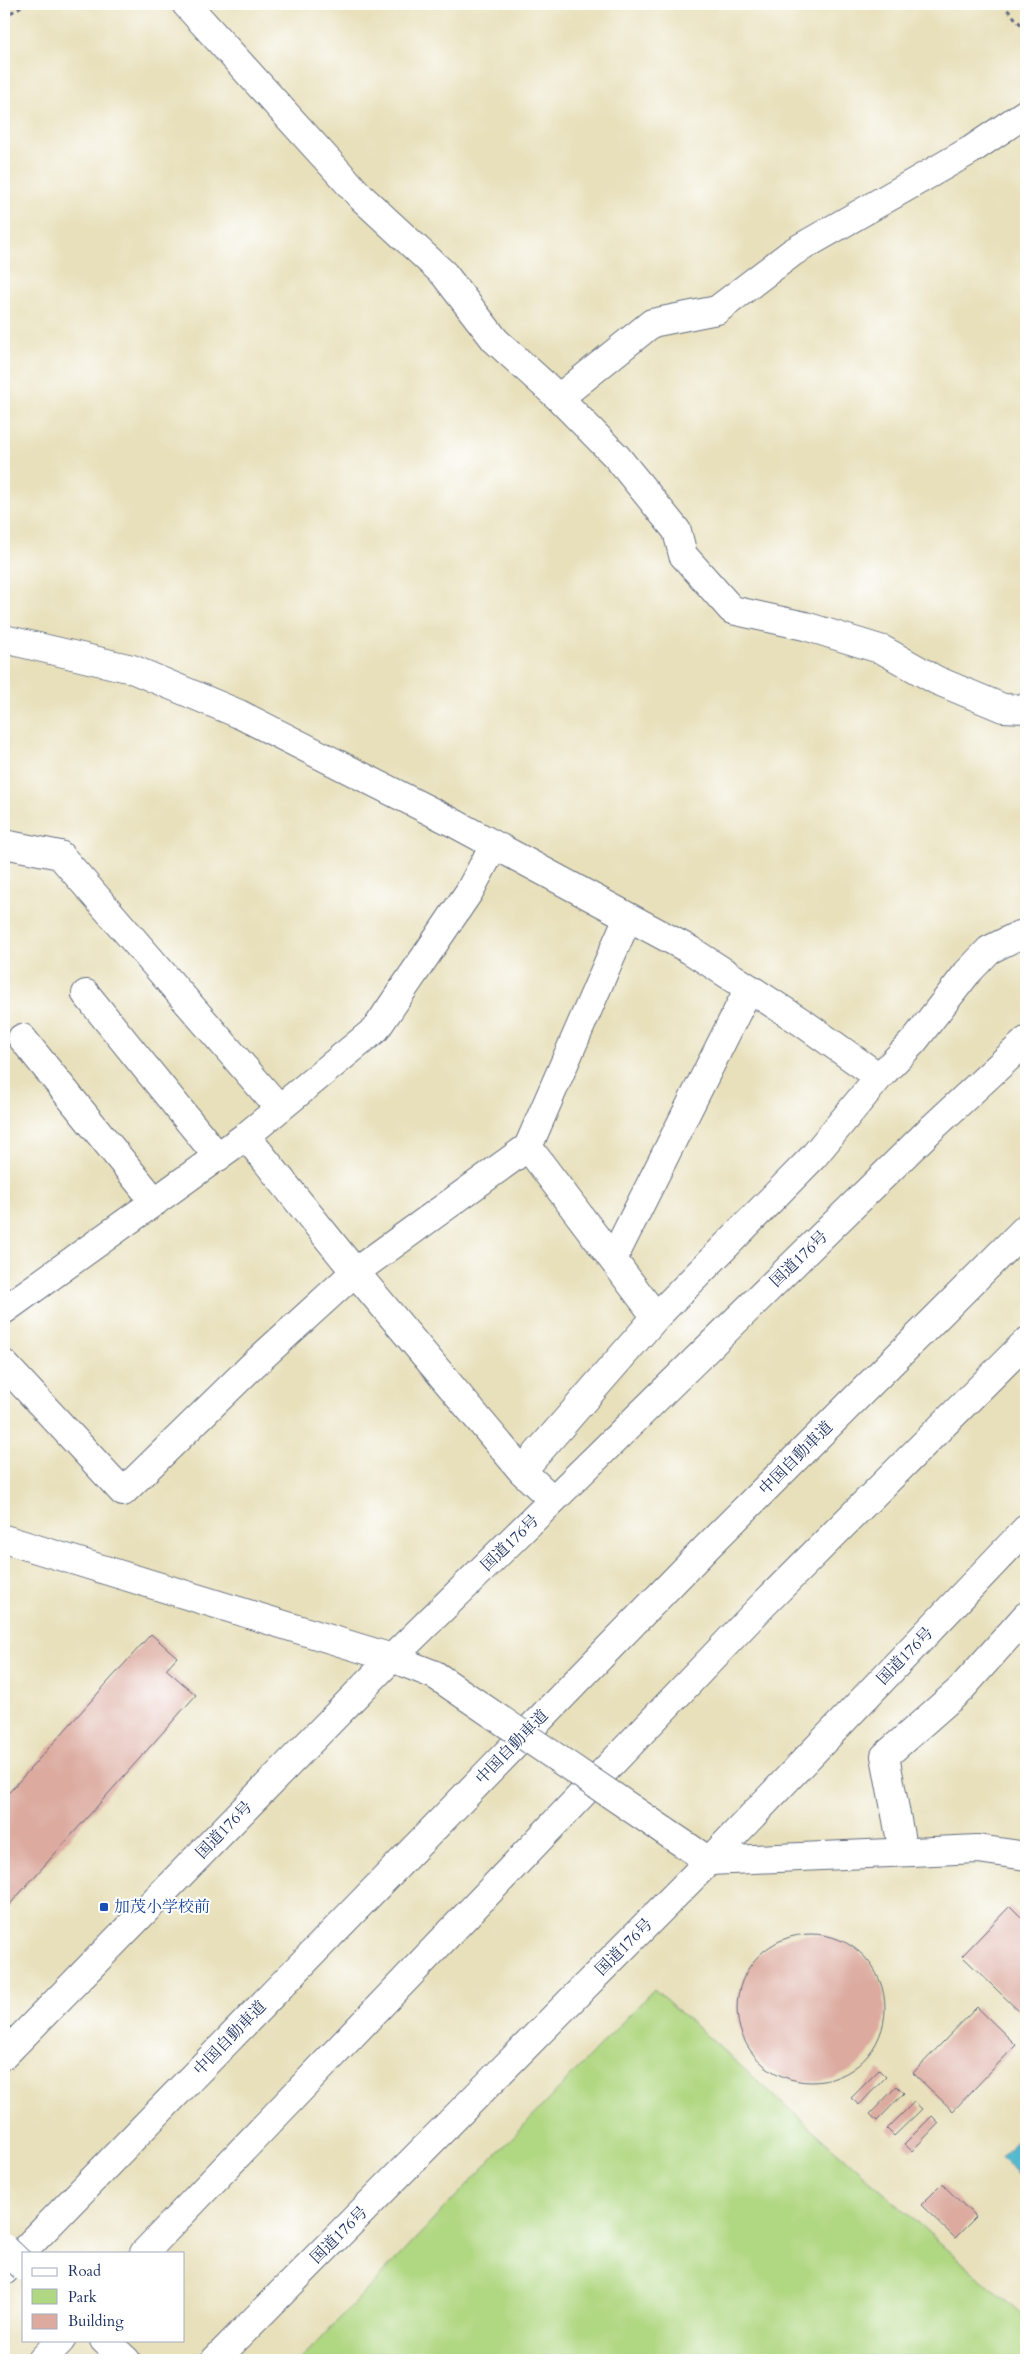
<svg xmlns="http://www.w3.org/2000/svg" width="1030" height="2364" viewBox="0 0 1030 2364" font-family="Cardo,'Noto Serif JP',serif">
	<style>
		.green { fill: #b0d781; stroke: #668370 }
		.water { fill: #50b8ce; stroke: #367496 }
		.building { fill: #dcaa9f }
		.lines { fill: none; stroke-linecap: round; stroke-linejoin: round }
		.minor-casing { stroke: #636d7f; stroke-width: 30 }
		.highway-casing { stroke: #636d7f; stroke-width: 30 }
		.path { stroke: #636d7f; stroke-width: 3; stroke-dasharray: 4 4; stroke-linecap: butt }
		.minor { stroke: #fff; stroke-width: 28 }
		.highway { stroke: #fff; stroke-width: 28 }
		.minor-bridge-casing { stroke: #636d7f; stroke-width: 30; stroke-linecap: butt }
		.minor-bridge { stroke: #fff; stroke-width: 28 }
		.transit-dot { fill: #1a4fb4; stroke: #fff; stroke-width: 2 }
		.labels { text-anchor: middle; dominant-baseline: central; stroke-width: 4; stroke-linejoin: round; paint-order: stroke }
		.street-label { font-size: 16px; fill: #1b2f5e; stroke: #fff }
		.transit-label { font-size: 16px; fill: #164399; stroke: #fff; text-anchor: start }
	</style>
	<rect width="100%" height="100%" fill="#fff"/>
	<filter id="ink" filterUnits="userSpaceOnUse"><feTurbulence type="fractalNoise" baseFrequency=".02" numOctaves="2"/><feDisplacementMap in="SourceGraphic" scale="10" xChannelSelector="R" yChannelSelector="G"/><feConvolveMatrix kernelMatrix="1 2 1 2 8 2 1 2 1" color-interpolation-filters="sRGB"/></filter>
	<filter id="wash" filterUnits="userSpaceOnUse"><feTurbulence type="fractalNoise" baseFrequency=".0096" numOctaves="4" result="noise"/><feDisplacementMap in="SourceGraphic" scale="20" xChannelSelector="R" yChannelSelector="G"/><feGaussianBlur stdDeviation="1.12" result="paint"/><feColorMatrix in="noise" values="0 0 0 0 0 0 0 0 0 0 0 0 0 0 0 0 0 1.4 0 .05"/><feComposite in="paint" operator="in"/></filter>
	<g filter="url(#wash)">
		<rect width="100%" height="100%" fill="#e8e0bb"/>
		<!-- green -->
		<path class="green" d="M 654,1989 L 1026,2319 L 1026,2360 L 300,2360 Z"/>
		<!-- water -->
		<path class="water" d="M 1026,2130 L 1026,2181 L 1001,2158 Z"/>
		<g id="blocks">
			<!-- building -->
			<path class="building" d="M 151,1634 L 177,1657 L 166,1669 L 196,1695 L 4,1911 L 4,1798 Z
				M 1010,1906 L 1026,1922 L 1026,2018 L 962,1956 Z
				M737 2008a74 74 0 1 1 148 0a74 74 0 1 1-148 0Z
				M 977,2007 L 1016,2045 L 953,2111 L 913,2073 Z
				M 879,2070 L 886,2077 L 859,2105 L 851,2098 Z
				M 897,2086 L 904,2093 L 877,2121 L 870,2114 Z
				M 914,2102 L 922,2109 L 894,2136 L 887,2129 Z
				M 932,2116 L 939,2123 L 912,2151 L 904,2144 Z
				M 942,2184 L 976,2217 L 955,2238 L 921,2205 Z"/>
		</g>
	</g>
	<g filter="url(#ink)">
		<use href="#blocks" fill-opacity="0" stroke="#636d7f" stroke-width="1"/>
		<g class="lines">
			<!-- minor casing -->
			<g class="minor-casing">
				<path id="minor" d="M 186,4 L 361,197 L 444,274 L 495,340 L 559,398 L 617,457 L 677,531 L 683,555 L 732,610 L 805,626 L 883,650 L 936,680 L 1003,708 L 1026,709
					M 559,398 L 652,323 L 717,310 L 793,252 L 971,150 L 1026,113
					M 4,639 L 132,669 L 239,714 L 452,822 L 690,950 L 803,1023 L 879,1077
					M 4,844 L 60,855 L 279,1108
					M 628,917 L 528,1147 L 656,1317 L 813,1157 L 879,1077 L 914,1041 L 967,973 L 989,950 L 1019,935
					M 86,994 L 218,1157
					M 22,1038 L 155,1202
					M 246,1136 L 355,1272 L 522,1471
					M 613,1259 L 749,988
					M 4,1310 L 246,1136 L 376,1029 L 469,892 L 494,845
					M 4,1364 L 123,1492 L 252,1366 L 355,1272 L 528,1147
					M 553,1500 L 522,1471 L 656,1317
					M 4,1539 L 392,1658 L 435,1675
					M 663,1830 L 709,1861 L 978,1849 L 1026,1856
					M 903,1852 L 885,1756 L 960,1690 L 1026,1616
					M 104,2340 L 126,2360"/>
			</g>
			<!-- highway casing -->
			<g class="highway-casing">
				<path id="highway" d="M 4,2055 L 392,1658 L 930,1130 L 1026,1041
					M 144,2253 L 762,1606 L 1026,1342
					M 4,2271 L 707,1547 L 1026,1228
					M 42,2360 L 61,2340
					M 215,2360 L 709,1861 L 1026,1529"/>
			</g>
			<!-- path -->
			<path class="path" d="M 1002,4 L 1026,30
				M 4,17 L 25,4"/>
			<!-- minor -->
			<use href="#minor" class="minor"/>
			<!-- highway -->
			<use href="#highway" class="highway"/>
			<!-- minor-bridge casing -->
			<g class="minor-bridge-casing">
				<path id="minor-bridge" d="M 435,1675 L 663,1830
					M 4,2248 L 24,2267"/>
			</g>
			<!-- minor-bridge -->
			<use href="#minor-bridge" class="minor-bridge"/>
		</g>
	</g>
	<!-- markers -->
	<rect class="transit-dot" x="99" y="1902" width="10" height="10" rx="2.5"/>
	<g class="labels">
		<!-- street labels -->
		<g class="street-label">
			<text transform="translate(799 1259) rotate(-44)">国道176号</text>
			<text transform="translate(796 1458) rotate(-45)">中国自動車道</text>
			<text transform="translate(510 1543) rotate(-44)">国道176号</text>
			<text transform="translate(905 1656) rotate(-46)">国道176号</text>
			<text transform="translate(512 1747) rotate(-46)">中国自動車道</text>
			<text transform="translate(224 1830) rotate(-46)">国道176号</text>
			<text transform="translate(624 1947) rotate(-45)">国道176号</text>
			<text transform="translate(230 2038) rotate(-46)">中国自動車道</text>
			<text transform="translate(339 2235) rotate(-45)">国道176号</text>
		</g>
		<!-- transit labels -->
		<g class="transit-label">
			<text x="114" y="1907">加茂小学校前</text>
		</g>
	</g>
	<!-- margin -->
	<rect width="1030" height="2364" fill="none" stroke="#fff" stroke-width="20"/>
	<!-- legend -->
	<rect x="22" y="2252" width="162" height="90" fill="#ffffff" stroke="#a4acbf"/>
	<rect x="32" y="2268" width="25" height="8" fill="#ffffff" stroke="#a4acbf"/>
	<text x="68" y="2276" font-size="15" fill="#1b2f5e">Road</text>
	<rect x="32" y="2289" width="25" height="15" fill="#b0d781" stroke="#a4acbf"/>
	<text x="68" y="2302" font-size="15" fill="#1b2f5e">Park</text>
	<rect x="32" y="2314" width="25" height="15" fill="#dcaa9f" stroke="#a4acbf"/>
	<text x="68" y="2326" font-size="15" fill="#1b2f5e">Building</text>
</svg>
